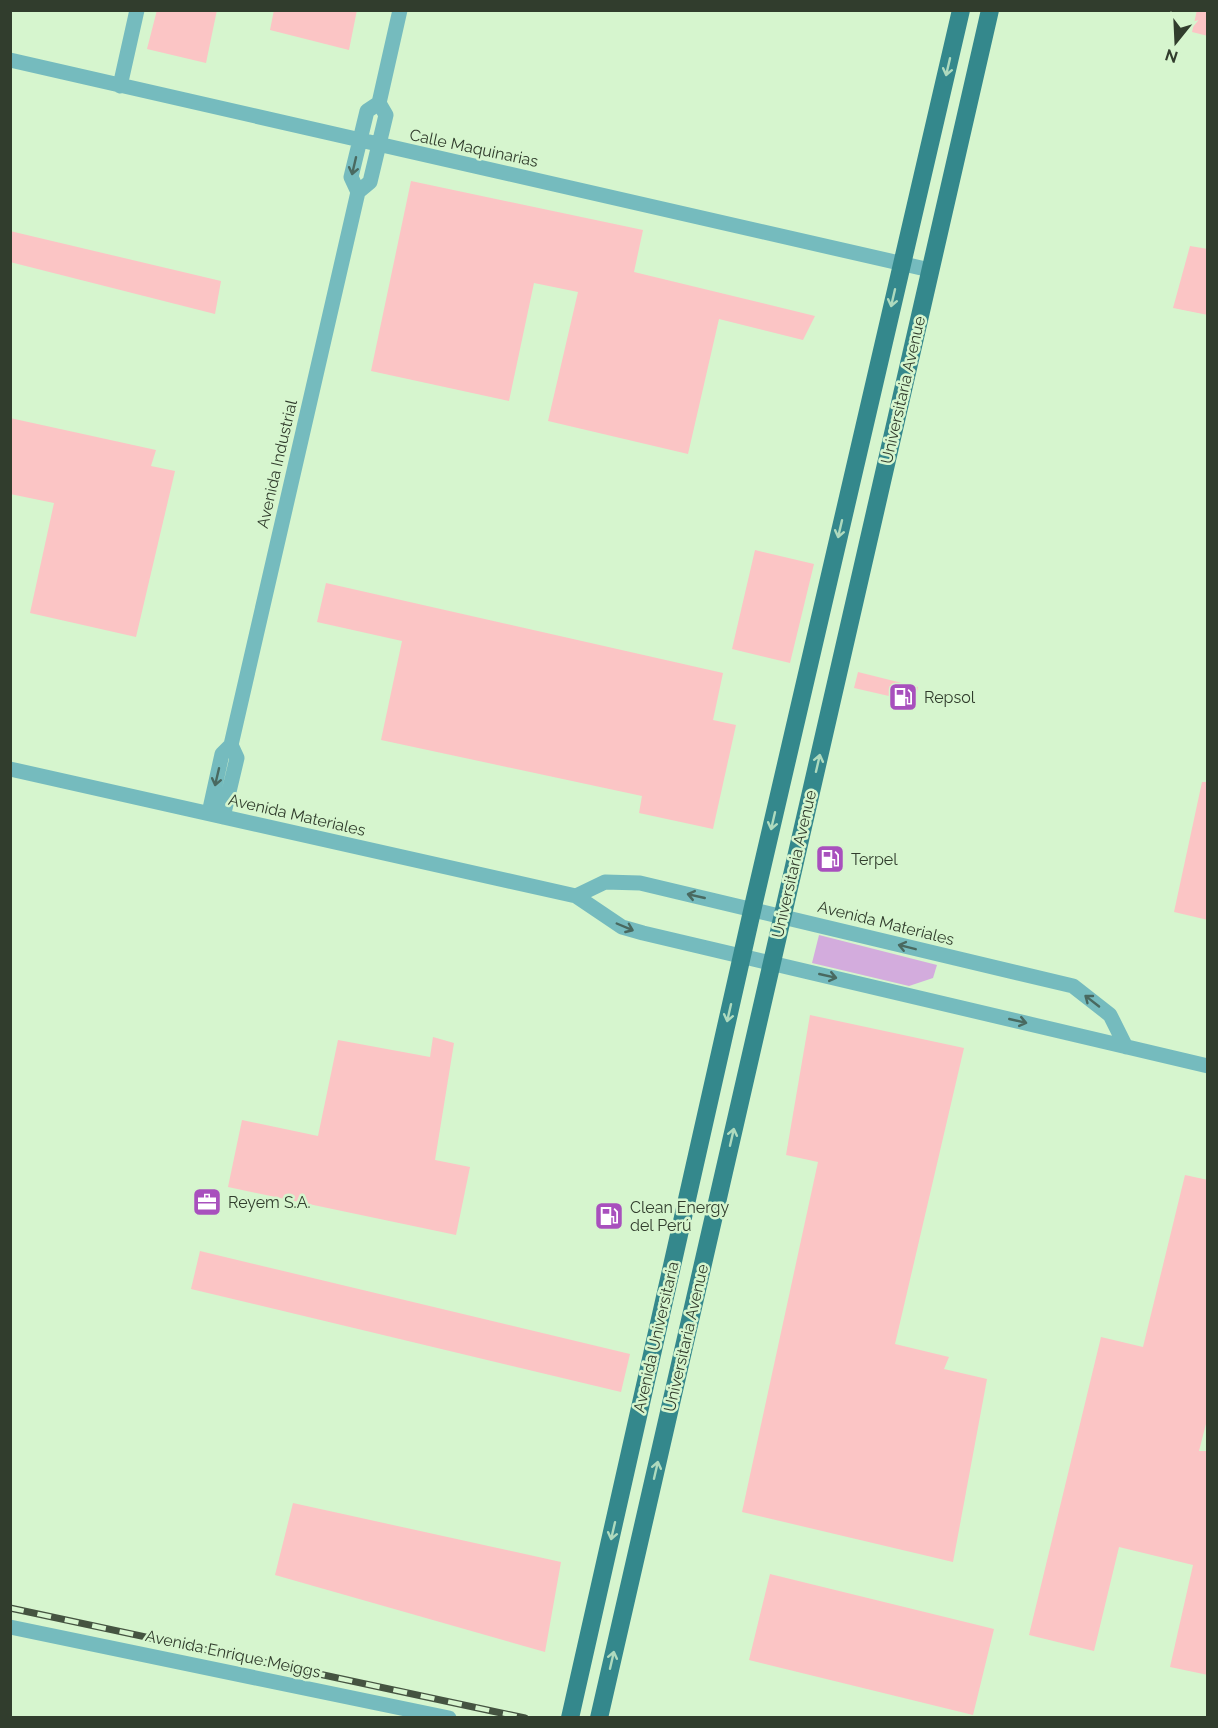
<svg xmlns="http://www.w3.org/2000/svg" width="1218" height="1728" viewBox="0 0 1218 1728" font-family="Raleway,sans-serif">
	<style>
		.green { fill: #d3acdd }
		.building { fill: #fbc5c5 }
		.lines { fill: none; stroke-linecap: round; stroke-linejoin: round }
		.minor { stroke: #75bbbe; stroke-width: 15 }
		.major { stroke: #34888c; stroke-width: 18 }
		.rail-casing { stroke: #455441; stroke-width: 7 }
		.rail { stroke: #d6f5ce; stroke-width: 4.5; stroke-dasharray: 14; stroke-linecap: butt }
		.oneway { stroke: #aedabe }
		.oneway2 { stroke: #496960 }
		.labels { text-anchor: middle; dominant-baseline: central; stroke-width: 5; stroke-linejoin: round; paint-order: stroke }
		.street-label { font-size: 16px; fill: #313d2d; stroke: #d6f5ce }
		.poi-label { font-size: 16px; fill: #313d2d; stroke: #d6f5ce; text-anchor: start }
	</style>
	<rect width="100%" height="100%" fill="#d6f5ce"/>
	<!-- green -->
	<path class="green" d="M 819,935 L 937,965 L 933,978 L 909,986 L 812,963 Z"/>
	<!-- building -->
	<path class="building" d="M 157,10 L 217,10 L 206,63 L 147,49 Z
		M 274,10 L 357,10 L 349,50 L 270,30 Z
		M 1197,10 L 1208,10 L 1208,36 L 1192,32 Z
		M 411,181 L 643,230 L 634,272 L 815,316 L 803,340 L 719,319 L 688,454 L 548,421 L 578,292 L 534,283 L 509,401 L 371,371 Z
		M 10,231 L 221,281 L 215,314 L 10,262 Z
		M 1190,246 L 1208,249 L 1208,315 L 1173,308 Z
		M 10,418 L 156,450 L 151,466 L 175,471 L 136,637 L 30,613 L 54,503 L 10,494 Z
		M 755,550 L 814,564 L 790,663 L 732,649 Z
		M 326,583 L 723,673 L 713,720 L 736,725 L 713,829 L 639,813 L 642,796 L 381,740 L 402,641 L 317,622 Z
		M 858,672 L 918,687 L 915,702 L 854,688 Z
		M 1202,782 L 1208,782 L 1208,920 L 1174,912 Z
		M 810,1015 L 964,1048 L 895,1344 L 949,1357 L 944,1369 L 987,1379 L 953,1562 L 742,1512 L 818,1162 L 786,1155 Z
		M 433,1037 L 454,1043 L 435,1160 L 470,1167 L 456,1235 L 228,1187 L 242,1120 L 318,1136 L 338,1040 L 430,1057 Z
		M 1185,1175 L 1208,1180 L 1208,1416 L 1199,1451 L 1208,1451 L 1208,1675 L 1170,1667 L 1193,1565 L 1119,1547 L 1094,1651 L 1029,1635 L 1101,1337 L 1143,1347 Z
		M 200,1251 L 630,1354 L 621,1392 L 191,1289 Z
		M 293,1503 L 561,1562 L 545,1652 L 275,1575 Z
		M 770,1574 L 994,1629 L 973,1715 L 749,1660 Z"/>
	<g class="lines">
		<!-- minor -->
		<path class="minor" d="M 10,60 L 930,270
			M 120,86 L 137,10
			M 358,192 L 370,182 L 386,115 L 379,103
			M 10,769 L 576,896 L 622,927 L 643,933 L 1208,1066
			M 209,813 L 222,754 L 231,745 L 358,192 L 351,177 L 367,111 L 379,103 L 400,10
			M 223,817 L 237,758 L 231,745
			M 576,896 L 605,882 L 640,883 L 1073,986 L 1110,1015 L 1126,1047
			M 10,1627 L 449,1718"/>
		<!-- major -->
		<path class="major" d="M 570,1718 L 755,898 L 961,10
			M 599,1718 L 990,10"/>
		<!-- rail casing -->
		<g class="rail-casing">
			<path id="rail" d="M 10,1608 L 525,1718"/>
		</g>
		<!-- rail -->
		<use href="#rail" class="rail"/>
	</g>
	<!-- one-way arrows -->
	<defs><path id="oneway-shaft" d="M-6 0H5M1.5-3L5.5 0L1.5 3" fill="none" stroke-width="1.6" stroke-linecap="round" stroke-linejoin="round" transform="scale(1.5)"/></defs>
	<g class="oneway">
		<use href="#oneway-shaft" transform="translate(948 67) rotate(103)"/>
		<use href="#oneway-shaft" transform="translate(893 298) rotate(103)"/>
		<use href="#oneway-shaft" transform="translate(840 529) rotate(103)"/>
		<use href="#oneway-shaft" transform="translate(818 763) rotate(-77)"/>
		<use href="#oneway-shaft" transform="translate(773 821) rotate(103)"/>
		<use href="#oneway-shaft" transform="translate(729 1013) rotate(103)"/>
		<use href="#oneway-shaft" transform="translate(732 1137) rotate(-77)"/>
		<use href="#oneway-shaft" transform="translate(656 1470) rotate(-77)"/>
		<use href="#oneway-shaft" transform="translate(613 1531) rotate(103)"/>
		<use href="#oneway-shaft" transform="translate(612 1660) rotate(-77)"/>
	</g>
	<g class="oneway2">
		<use href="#oneway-shaft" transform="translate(354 166) rotate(103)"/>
		<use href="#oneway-shaft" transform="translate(217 777) rotate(103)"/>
		<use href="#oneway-shaft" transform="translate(696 896) rotate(-167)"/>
		<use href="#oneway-shaft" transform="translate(625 927) rotate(23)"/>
		<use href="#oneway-shaft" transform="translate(907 947) rotate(-166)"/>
		<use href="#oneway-shaft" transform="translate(828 976) rotate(13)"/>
		<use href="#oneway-shaft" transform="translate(1092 1001) rotate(-142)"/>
		<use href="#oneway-shaft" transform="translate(1018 1021) rotate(13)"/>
	</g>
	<!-- icons -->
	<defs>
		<g id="fuel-square" transform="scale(1.5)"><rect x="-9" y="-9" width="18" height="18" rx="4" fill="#a850bd" stroke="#d6f5ce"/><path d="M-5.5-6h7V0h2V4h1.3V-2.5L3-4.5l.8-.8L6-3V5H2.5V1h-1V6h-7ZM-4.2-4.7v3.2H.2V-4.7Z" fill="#fff"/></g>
		<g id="office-square" transform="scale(1.5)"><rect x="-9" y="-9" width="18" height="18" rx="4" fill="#a850bd" stroke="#d6f5ce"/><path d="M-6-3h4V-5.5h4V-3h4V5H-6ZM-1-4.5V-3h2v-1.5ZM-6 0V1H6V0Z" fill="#fff"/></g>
	</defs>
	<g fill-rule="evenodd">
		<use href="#fuel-square" x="903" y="697"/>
		<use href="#fuel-square" x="830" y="859"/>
		<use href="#office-square" x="207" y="1202"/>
		<use href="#fuel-square" x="609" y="1216"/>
	</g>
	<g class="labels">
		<!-- street labels -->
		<g class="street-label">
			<text transform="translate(474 148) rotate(12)">Calle Maquinarias</text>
			<text transform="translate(903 390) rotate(-77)">Universitaria Avenue</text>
			<text transform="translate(277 464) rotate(-77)">Avenida Industrial</text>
			<text transform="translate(297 815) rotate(13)">Avenida Materiales</text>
			<text transform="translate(794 864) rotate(-77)">Universitaria Avenue</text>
			<text transform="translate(886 923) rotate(14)">Avenida Materiales</text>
			<text transform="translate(656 1337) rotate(-77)">Avenida Universitaria</text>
			<text transform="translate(686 1338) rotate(-77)">Universitaria Avenue</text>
			<text transform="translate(233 1654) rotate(12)">Avenida Enrique Meiggs</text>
		</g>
		<!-- poi labels -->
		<g class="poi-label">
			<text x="924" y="697">Repsol</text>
			<text x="851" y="859">Terpel</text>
			<text x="228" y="1202">Reyem S.A.</text>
			<text x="630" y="1207">Clean Energy<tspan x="630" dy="18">del Perú</tspan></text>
		</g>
	</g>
	<!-- border -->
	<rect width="1218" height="1728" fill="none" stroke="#313d2d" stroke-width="24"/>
	<!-- north arrow -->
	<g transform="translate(1176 42) rotate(198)" stroke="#d6f5ce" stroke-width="4.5" paint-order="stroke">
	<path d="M0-4.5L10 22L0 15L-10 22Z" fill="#313d2d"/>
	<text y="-9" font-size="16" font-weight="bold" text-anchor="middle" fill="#313d2d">N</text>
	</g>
</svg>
